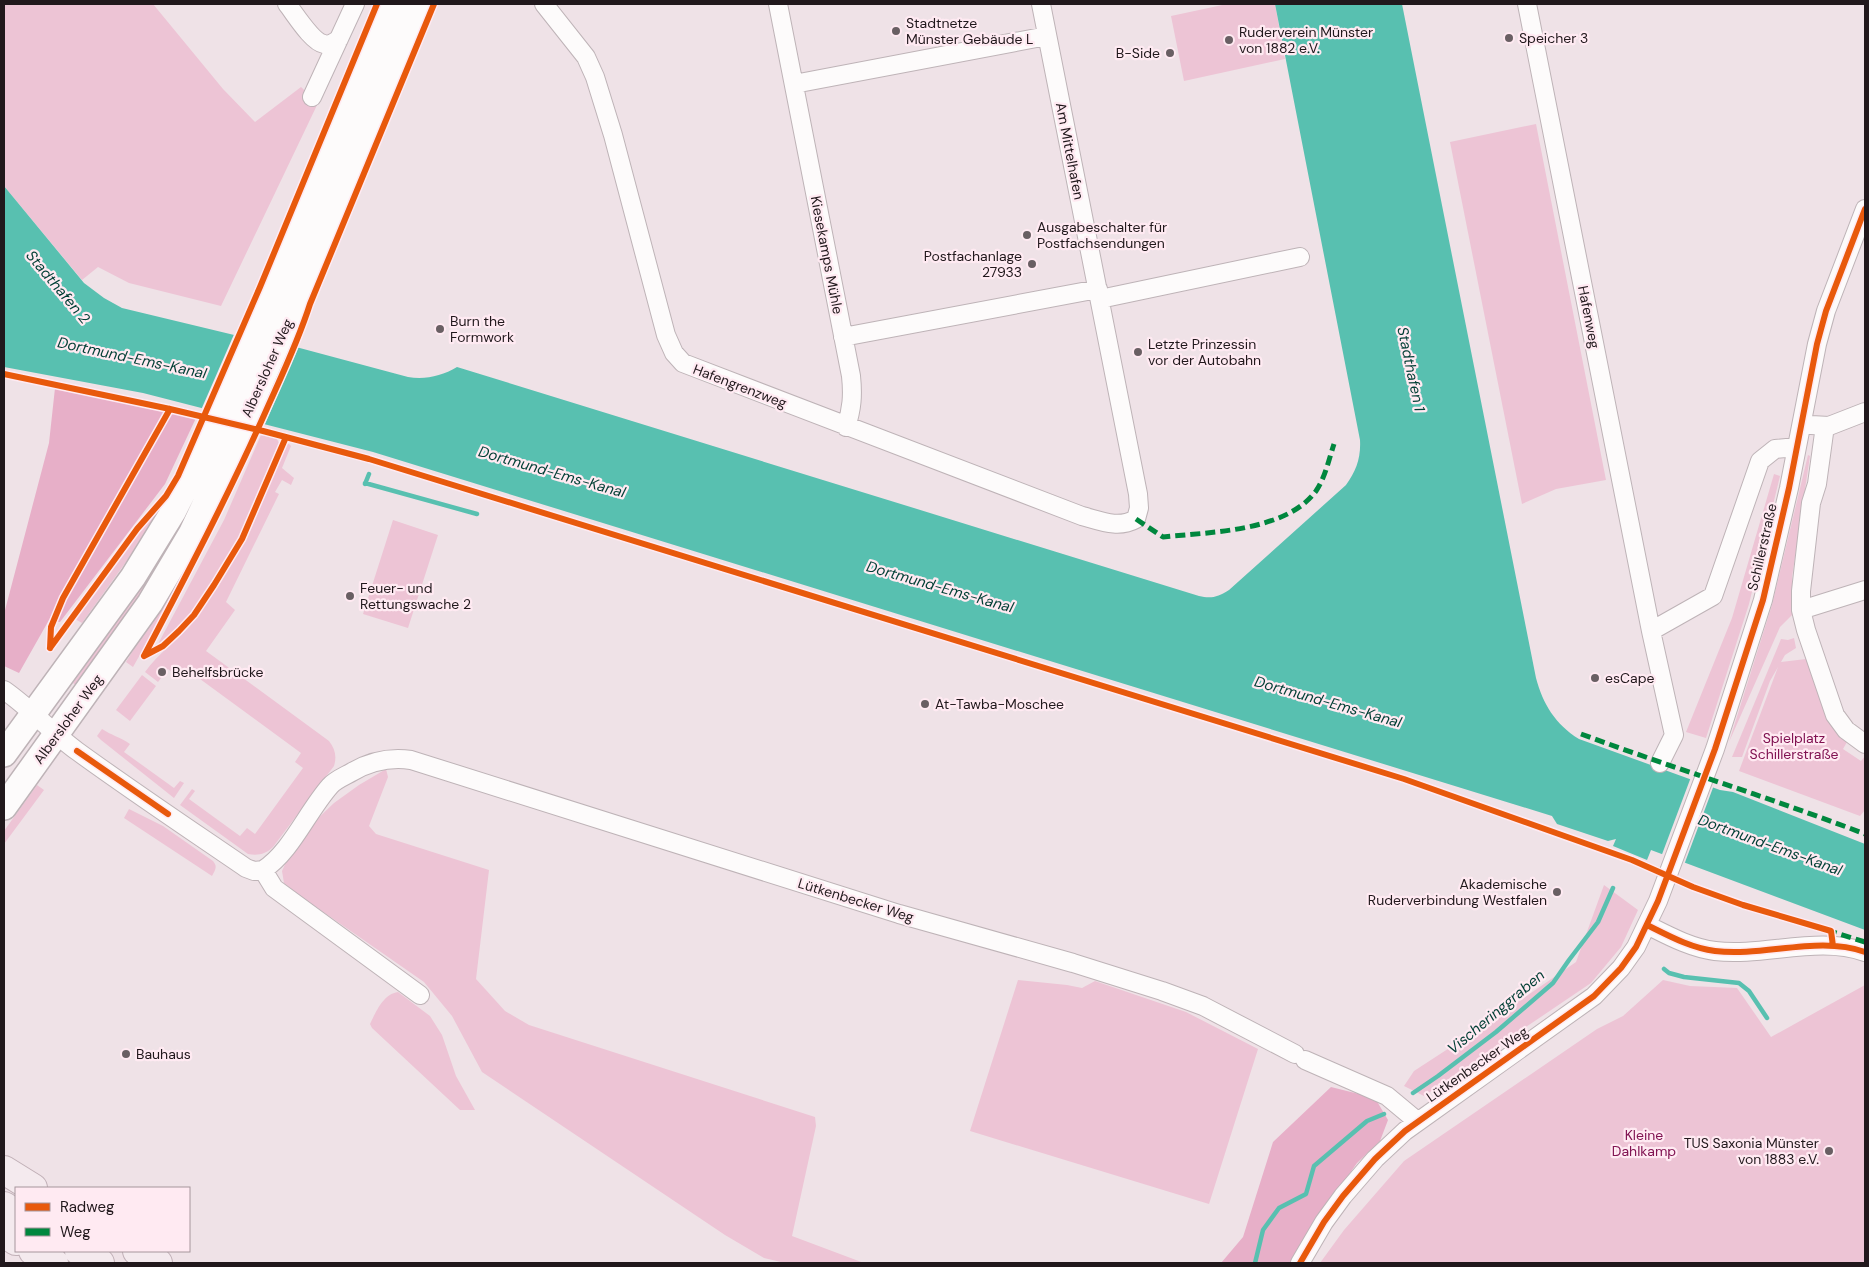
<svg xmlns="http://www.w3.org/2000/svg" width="1869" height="1267" viewBox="0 0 1869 1267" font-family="'DM Sans',sans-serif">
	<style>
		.green { fill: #edc4d5 }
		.forest { fill: #e7afc8 }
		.water { fill: #58c0b0 }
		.pier { fill: #efe2e7 }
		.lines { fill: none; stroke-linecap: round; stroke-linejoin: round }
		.stream { stroke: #58c0b0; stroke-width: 4.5 }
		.minor-casing { stroke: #beb3b7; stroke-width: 20 }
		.secondary-casing { stroke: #beb3b7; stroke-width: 28 }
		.trunk-casing { stroke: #c1b0b7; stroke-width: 30 }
		.minor { stroke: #fdfbfb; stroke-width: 18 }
		.secondary { stroke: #fdfbfb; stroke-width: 25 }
		.trunk { stroke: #f4eaee; stroke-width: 28 }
		.quiet { stroke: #00873e; stroke-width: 5; stroke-dasharray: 10 5; stroke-linecap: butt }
		.cycleway-casing { stroke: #ffeaf2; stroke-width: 9 }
		.cycleway { stroke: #e8590c; stroke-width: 6 }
		.poi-dot { fill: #695f63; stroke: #ffeaf2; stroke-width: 2 }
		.labels { text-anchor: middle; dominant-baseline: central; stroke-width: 4.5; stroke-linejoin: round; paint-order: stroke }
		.poi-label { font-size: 14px; fill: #21181c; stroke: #ffeaf2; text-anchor: start }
		.street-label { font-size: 14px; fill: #21181c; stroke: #ffeaf2 }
		.park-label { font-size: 14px; fill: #811352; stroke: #ffeaf2 }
		.water-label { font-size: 15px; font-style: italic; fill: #003e34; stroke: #ffeaf2 }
	</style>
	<rect width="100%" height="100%" fill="#efe2e7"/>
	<!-- green -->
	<path class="green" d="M 4,4 L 153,4 L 223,89 L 255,122 L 301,87 L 318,103 L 221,306 L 129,283 L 98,267 L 82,280 L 4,186 Z
		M 1227,4 L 1275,4 L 1285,59 L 1184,81 L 1171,16 Z
		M 1536,124 L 1606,480 L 1556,489 L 1522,504 L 1450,142 Z
		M 261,435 L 277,439 L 279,443 L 239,538 L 208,589 L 183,624 L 158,644 L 224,520 Z
		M 202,441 L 149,530 L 82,623 L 75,619 L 142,527 L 167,497 Z
		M 287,444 L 289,444 L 291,446 L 282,468 L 294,478 L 291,485 L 282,480 L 275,492 L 279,494 L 226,602 L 235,610 L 206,651 L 329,741 C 335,749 337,756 334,766 L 273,847 C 266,854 258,856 248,854 L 180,805 L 192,789 L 195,791 L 189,799 L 240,836 L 247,828 L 255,834 L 303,768 L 295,762 L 301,753 L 185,668 L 178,677 L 168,669 L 158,682 L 145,672 C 158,653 179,640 193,622 C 235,568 261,506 287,444 Z
		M 240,450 L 246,452 L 190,567 L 133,667 L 126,662 L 145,631 Z
		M 1808,455 L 1810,456 L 1792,577 L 1793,614 L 1780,627 L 1729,742 L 1772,605 Z
		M 1774,474 L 1780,476 L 1749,604 L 1706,738 L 1686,732 L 1732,618 Z
		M 200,477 L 198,505 L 81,689 L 73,683 L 152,573 L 163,554 L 176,522 Z
		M 393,520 L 438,535 L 408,628 L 363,614 Z
		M 1794,638 L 1796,648 L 1785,655 L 1781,662 L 1806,659 C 1817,689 1823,719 1847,742 L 1843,749 L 1861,761 L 1865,756 L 1865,810 L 1860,816 L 1739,771 L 1778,667 L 1770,681 L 1742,757 L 1732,757 L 1781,639 L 1788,640 Z
		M 142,675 L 156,686 L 130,721 L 116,710 Z
		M 102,729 C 111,735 120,737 130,744 L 124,752 L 174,788 L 180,781 L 184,783 L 174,798 L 101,740 L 97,736 Z
		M 386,769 L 388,777 L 369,826 L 376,834 L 489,870 L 476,979 L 505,1011 L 529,1025 L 815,1117 L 816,1126 L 792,1236 L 864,1263 L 785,1263 L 764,1258 L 725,1235 L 482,1072 L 452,1016 L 424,982 L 296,893 L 284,883 L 282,871 L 287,860 L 312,824 L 334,803 L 359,785 Z
		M 37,785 L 44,790 L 4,844 L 4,831 Z
		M 129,809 L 163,826 L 213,861 C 218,867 215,870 212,876 L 124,818 Z
		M 1604,885 L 1638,910 L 1621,947 L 1591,983 L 1424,1096 L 1404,1086 L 1414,1071 L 1477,1030 L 1576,962 Z
		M 1018,980 L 1067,985 L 1082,988 L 1095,981 L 1186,1012 L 1258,1049 L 1209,1204 L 970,1131 Z
		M 1663,980 L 1690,986 L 1737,988 L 1771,1037 L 1865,985 L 1865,1263 L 1320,1263 L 1344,1230 L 1404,1161 L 1597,1029 L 1623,1016 Z
		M 398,992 L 430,1016 L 442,1035 L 456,1076 L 475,1110 L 460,1110 L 372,1028 L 370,1024 C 376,1012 383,994 398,992 Z"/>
	<!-- forest -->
	<path class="forest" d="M 55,388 L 196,418 L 165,484 L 60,622 L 49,620 L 19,673 L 4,666 L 4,614 L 49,443 Z
		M 1331,1087 L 1375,1098 L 1388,1120 L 1380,1141 L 1357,1163 L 1299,1247 L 1291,1263 L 1221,1263 L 1243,1237 L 1273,1142 Z"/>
	<!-- water -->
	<path class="water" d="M 1275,4 L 1402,4 L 1536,678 C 1543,704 1555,724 1579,739 L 1720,790 L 1733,792 L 1865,844 L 1865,930 L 1651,850 L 1647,860 L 1613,846 L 1616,839 L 1608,841 L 1557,824 L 1552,816 L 373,452 L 143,393 L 4,367 L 4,186 L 84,283 L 104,298 L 122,308 L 267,343 L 296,347 L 408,377 C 425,380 442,376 457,367 L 1199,596 C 1211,599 1218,597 1229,590 L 1346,485 C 1356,471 1361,458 1360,440 Z"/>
	<!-- pier -->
	<path class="pier" d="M 235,332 L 299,346 L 264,426 L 201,410 Z
		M 1691,777 L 1714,785 L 1684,865 L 1661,857 Z"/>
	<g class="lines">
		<!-- stream -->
		<path class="stream" d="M 365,483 L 477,514
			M 365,484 L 369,474
			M 1664,969 L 1669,973 L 1684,977 L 1739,983 L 1749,991 L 1767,1018
			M 1413,1093 L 1438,1076 L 1496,1032 L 1553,983 L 1569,960 L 1598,922 L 1613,888
			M 1255,1263 L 1263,1230 L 1279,1208 L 1306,1194 L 1314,1166 L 1367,1121 L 1384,1114"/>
		<!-- minor casing -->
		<g class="minor-casing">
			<path id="minor" d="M 287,4 C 295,14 312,42 324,44 C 330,46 334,42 339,39
				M 544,4 L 586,57 L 595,77 L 613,135 L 666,335 L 674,353 L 683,363 L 1082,516 C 1101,521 1118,529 1136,519 L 1139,508 L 1138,494 L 1041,4
				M 778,4 L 851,376 C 853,395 852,409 846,427
				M 1527,4 L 1651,631 L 1674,735 L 1660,763
				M 794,84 L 1047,36
				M 312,97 L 355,4
				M 1100,299 L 1300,257
				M 843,337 L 1098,289
				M 1811,425 L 1829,426 L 1865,412
				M 1823,426 L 1824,433 L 1817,484 L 1811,503 L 1801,591 L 1801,610 L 1806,630 L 1835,715 L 1846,730 L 1865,744
				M 1801,610 L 1865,590
				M 1651,631 L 1713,596 L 1760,461 L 1775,449 L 1797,447
				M 4,690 C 30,708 51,732 77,751 C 132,791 189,829 246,868 L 254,871 L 263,870 L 274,888 L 420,995
				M 263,870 C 291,852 307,812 330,786 C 335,780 345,776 352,772 C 371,761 390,757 411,760 L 899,914 L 1073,963 L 1162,991 L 1203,1006 L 1295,1054
				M 1647,925 C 1669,936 1691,948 1715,951 C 1764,957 1819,935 1865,952
				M 1305,1060 L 1387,1096 L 1417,1121
				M 1300,1263 L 1324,1222 L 1343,1196 L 1375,1159 L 1405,1131 L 1594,996 L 1621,968 L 1636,947 L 1658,901 L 1715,749 L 1763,600 L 1789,488 L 1817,344 L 1826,311 L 1865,209"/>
		</g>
		<!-- secondary casing -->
		<g class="secondary-casing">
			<path id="secondary" d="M 4,754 L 133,577 L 173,512 L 199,461 L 273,292 L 392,4
				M 4,807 L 150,603 L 191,534 L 233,445 L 297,299 L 418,4"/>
		</g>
		<!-- trunk casing -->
		<g class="trunk-casing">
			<path id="trunk" d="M 4,1170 L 33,1188
				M 4,1206 L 16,1214
				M 4,1233 L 16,1241
				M 33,1251 L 54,1263
				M 79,1251 L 100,1263
				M 137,1251 L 158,1263"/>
		</g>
		<!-- minor -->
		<use href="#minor" class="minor"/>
		<!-- secondary -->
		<use href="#secondary" class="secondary"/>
		<!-- trunk -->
		<use href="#trunk" class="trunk"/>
		<!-- quiet -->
		<path class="quiet" d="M 1136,519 L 1163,537 C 1209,532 1286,532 1316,491 C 1325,478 1329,459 1334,444
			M 1581,734 C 1676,769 1771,798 1865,834
			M 1827,930 L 1865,942"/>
		<!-- cycleway casing -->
		<g class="cycleway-casing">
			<path id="cycleway" d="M 4,374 L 170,409 L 263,431 L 369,459 L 1404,779 L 1632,860 L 1693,887 L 1743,905 L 1831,931 L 1833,946
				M 50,648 L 137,529 L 166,496 L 178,476 L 260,287 L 377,4
				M 50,648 L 51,627 L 63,598 L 170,409
				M 144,656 C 186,576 228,496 265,413 C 281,377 298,342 310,304 L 434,4
				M 144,656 L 163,646 L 179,631 L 194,615 L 214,585 L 242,539 L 286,437
				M 77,751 L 168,814
				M 1647,925 C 1669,936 1691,948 1715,951 C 1764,957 1819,935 1865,952
				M 1300,1263 L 1324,1222 L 1343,1196 L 1375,1159 L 1405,1131 L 1594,996 L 1621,968 L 1636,947 L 1658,901 L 1715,749 L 1763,600 L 1789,488 L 1817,344 L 1826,311 L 1865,209"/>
		</g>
		<!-- cycleway -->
		<use href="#cycleway" class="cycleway"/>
	</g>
	<!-- markers -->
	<g class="poi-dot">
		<circle cx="896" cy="31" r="5"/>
		<circle cx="1509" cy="38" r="5"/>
		<circle cx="1229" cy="40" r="5"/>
		<circle cx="1170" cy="53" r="5"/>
		<circle cx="1027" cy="235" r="5"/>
		<circle cx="1032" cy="264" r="5"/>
		<circle cx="440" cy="329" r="5"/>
		<circle cx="1138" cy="352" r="5"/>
		<circle cx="350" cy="596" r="5"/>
		<circle cx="162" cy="672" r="5"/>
		<circle cx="1595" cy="678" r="5"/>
		<circle cx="925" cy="704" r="5"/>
		<circle cx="1557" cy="892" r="5"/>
		<circle cx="126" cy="1054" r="5"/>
		<circle cx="1829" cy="1151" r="5"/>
	</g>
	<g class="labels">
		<!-- poi labels -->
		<g class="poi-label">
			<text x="906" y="23">Stadtnetze<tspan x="906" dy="16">Münster Gebäude L</tspan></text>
			<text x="1239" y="32">Ruderverein Münster<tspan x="1239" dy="16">von 1882 e.V.</tspan></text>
			<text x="1519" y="38">Speicher 3</text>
			<text x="1160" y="53" text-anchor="end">B-Side</text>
			<text x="1037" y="227">Ausgabeschalter für<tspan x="1037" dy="16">Postfachsendungen</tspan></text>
			<text x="1022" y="256" text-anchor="end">Postfachanlage<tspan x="1022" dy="16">27933</tspan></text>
			<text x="450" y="321">Burn the<tspan x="450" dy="16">Formwork</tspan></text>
			<text x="1148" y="344">Letzte Prinzessin<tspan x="1148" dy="16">vor der Autobahn</tspan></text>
			<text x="360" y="588">Feuer- und<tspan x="360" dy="16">Rettungswache 2</tspan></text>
			<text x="172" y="672">Behelfsbrücke</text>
			<text x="1605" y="678">esCape</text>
			<text x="935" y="704">At-Tawba-Moschee</text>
			<text x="1547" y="884" text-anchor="end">Akademische<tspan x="1547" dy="16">Ruderverbindung Westfalen</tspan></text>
			<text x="136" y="1054">Bauhaus</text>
			<text x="1819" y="1143" text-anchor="end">TUS Saxonia Münster<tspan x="1819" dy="16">von 1883 e.V.</tspan></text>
		</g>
		<!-- street labels -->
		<g class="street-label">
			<text transform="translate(1070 151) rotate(79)">Am Mittelhafen</text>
			<text transform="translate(827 255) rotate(79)">Kiesekamps Mühle</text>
			<text transform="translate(1589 317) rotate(79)">Hafenweg</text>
			<text transform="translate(267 368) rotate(-66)">Albersloher Weg</text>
			<text transform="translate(740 386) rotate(21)">Hafengrenzweg</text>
			<text transform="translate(1762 547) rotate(-77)">Schillerstraße</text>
			<text transform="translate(68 719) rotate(-54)">Albersloher Weg</text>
			<text transform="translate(856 900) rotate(17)">Lütkenbecker Weg</text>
			<text transform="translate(1477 1064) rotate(-35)">Lütkenbecker Weg</text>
		</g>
		<!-- park labels -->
		<g class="park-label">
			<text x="1794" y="738">Spielplatz<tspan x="1794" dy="16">Schillerstraße</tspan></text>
			<text x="1644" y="1135">Kleine<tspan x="1644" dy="16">Dahlkamp</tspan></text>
		</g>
		<!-- water labels -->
		<g class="water-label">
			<text transform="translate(58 287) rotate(50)">Stadthafen 2</text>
			<text transform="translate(132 358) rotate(12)">Dortmund-Ems-Kanal</text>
			<text transform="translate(1411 369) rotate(78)">Stadthafen 1</text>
			<text transform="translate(552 472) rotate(16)">Dortmund-Ems-Kanal</text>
			<text transform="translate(940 587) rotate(16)">Dortmund-Ems-Kanal</text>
			<text transform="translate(1328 702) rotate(16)">Dortmund-Ems-Kanal</text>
			<text transform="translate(1770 845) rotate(20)">Dortmund-Ems-Kanal</text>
			<text transform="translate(1496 1012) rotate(-40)">Vischeringgraben</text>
		</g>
	</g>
	<!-- border -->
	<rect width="1869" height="1267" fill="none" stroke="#21181c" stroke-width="10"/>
	<!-- legend -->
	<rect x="15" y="1187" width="175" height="65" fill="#ffeaf2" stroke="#a6969c"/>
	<rect x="25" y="1203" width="25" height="8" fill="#e8590c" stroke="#a6969c"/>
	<text x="60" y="1212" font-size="15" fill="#21181c">Radweg</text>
	<rect x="25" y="1228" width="25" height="8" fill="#00873e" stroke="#a6969c"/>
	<text x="60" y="1237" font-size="15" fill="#21181c">Weg</text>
</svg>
